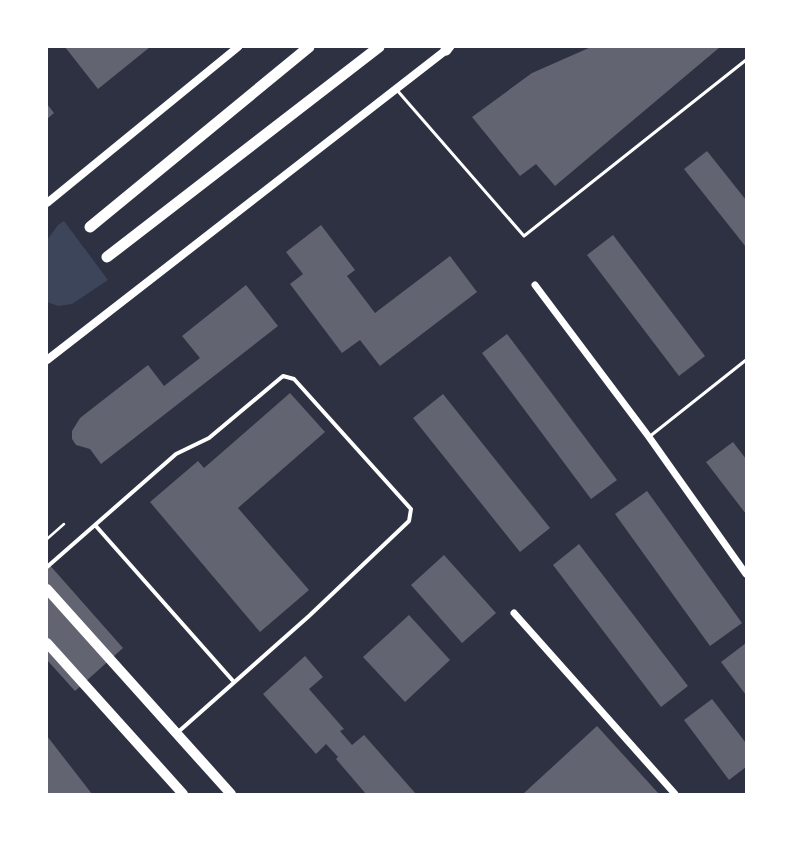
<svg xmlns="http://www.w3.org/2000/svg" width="793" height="841" viewBox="0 0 793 841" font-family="'Space Grotesk',sans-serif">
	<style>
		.green { fill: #3c4559 }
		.building { fill: #626471 }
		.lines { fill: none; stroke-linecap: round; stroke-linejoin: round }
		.path { stroke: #fff; stroke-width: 2.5 }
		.service { stroke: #fff; stroke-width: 3 }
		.minor { stroke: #fff; stroke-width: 4 }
		.tertiary { stroke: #fff; stroke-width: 7 }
		.secondary { stroke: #fff; stroke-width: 8 }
		.primary { stroke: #fff; stroke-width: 10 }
		.trunk { stroke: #fff; stroke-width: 11 }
	</style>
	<rect width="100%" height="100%" fill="#2d3142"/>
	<!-- green -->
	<path class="green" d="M 64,221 L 108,280 L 72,304 L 58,306 L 47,302 L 47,240 L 58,225 Z"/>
	<!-- building -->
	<path class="building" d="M 65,47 L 150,47 L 98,89 Z
		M 720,47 L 555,186 L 536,164 L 520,176 L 472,117 L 532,73 L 591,47 Z
		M 47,104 L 54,113 L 47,119 Z
		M 707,151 L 746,200 L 746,247 L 684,169 Z
		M 321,225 L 355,270 L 347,276 L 375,313 L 450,256 L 477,292 L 380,366 L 360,340 L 342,353 L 290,284 L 303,274 L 286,252 Z
		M 613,235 L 705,356 L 679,376 L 587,255 Z
		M 246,285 L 278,326 L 101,464 L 90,449 L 76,445 L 72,439 L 72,431 L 80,418 L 148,365 L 164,386 L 200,358 L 182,336 Z
		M 507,334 L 617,480 L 591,499 L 482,353 Z
		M 290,393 L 325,432 L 238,508 L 309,590 L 260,632 L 150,502 L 198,461 L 204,468 Z
		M 443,394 L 550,528 L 520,552 L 413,418 Z
		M 733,442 L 746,459 L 746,514 L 706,462 Z
		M 647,491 L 742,623 L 710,646 L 615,514 Z
		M 579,544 L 688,686 L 661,707 L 553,565 Z
		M 444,555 L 496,613 L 462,643 L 411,585 Z
		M 47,562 L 123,648 L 75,691 L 47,660 Z
		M 409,615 L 450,660 L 405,702 L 363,657 Z
		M 746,643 L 746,695 L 721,662 Z
		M 305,656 L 323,677 L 309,689 L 344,729 L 340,731 L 352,745 L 364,735 L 416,794 L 366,794 L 336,759 L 338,757 L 326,744 L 316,754 L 263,694 Z
		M 712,699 L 746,743 L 746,767 L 729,780 L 684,720 Z
		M 597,726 L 659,794 L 523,794 Z
		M 47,736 L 92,794 L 47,794 Z"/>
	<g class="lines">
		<!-- path -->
		<path class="path" d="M 47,539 L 64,524"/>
		<!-- service -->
		<path class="service" d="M 396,89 L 524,236 L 746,60
			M 649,437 L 746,360"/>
		<!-- minor -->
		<path class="minor" d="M 95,525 L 234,682
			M 47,567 L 176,454 L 209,438 L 283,376 L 294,379 L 411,509 L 409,521 L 309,616 L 177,733"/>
		<!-- tertiary -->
		<path class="tertiary" d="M 535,285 L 649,437 L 746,574
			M 514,613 L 675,794"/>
		<!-- secondary -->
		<path class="secondary" d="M 47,203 L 238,47
			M 47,360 L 450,47"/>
		<!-- primary -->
		<path class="primary" d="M 47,589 L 231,794
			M 47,643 L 183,794"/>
		<!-- trunk -->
		<path class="trunk" d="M 446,50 L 448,47
			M 90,227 L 309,47
			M 107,257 L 379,47"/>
	</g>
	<!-- border -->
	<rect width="793" height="841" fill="none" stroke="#ffffff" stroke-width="96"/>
</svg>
